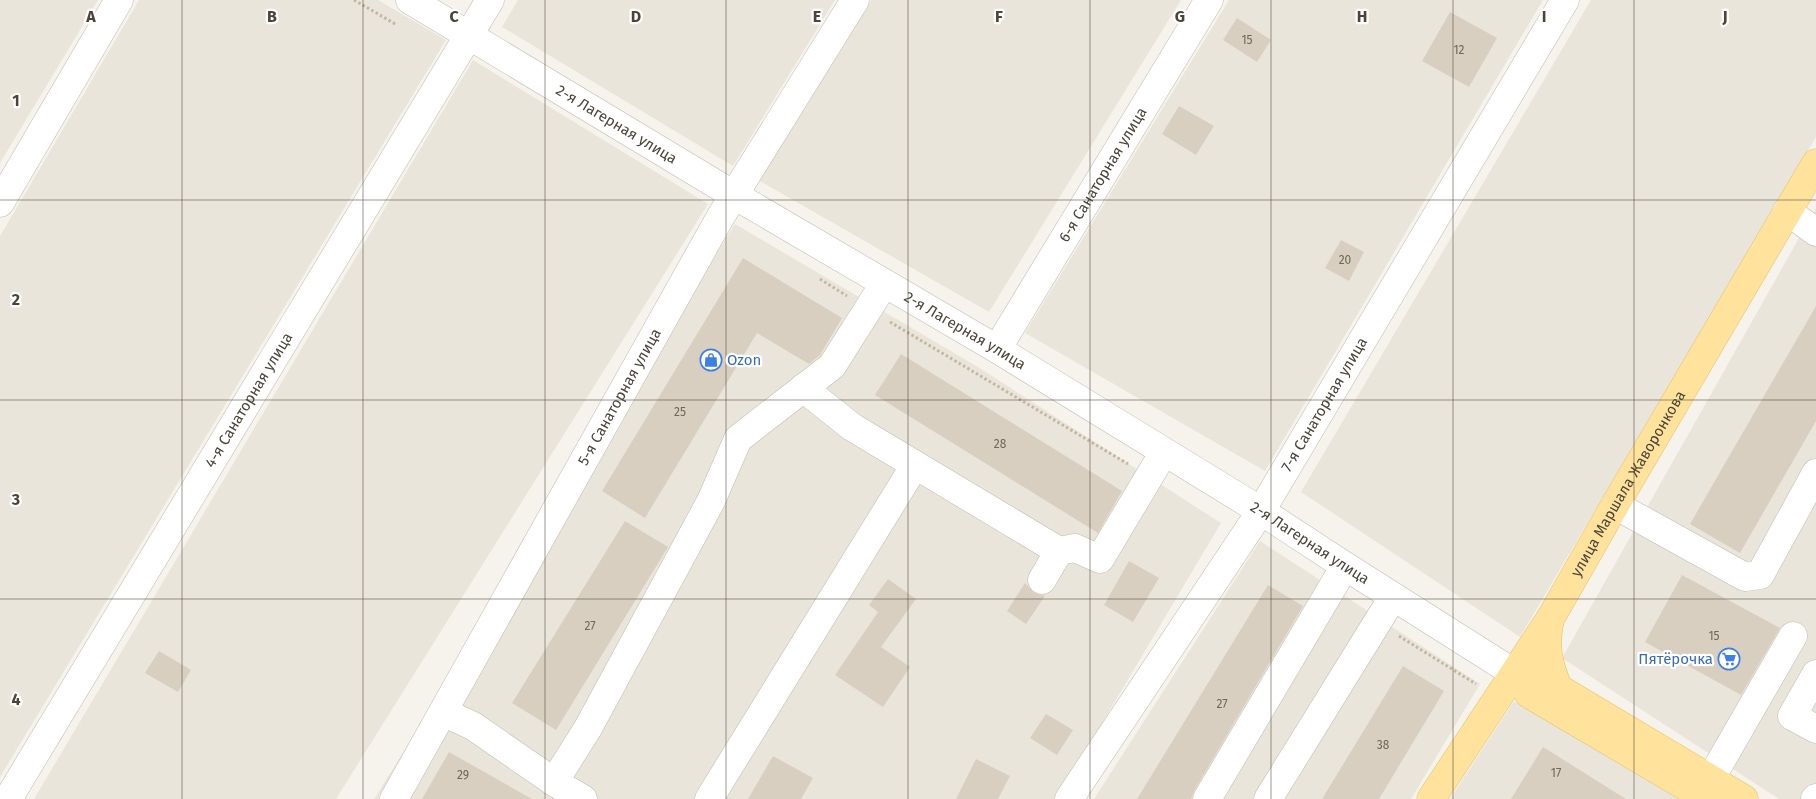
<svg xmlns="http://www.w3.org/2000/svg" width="1816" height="799" viewBox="0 0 1816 799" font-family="'Fira Sans',sans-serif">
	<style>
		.residential { fill: #eae5da }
		.building { fill: #d8cfc1 }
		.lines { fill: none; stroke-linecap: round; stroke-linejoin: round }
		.minor-casing { stroke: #c2bbae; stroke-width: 29 }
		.major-casing { stroke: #e6c16a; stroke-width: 29 }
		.path { stroke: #c4b79f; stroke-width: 3; stroke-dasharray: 2.5 2.5; stroke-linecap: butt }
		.minor { stroke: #fff; stroke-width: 28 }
		.major { stroke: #ffe39c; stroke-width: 28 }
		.grid { fill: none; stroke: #4b4439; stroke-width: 1; stroke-opacity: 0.55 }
		.labels { text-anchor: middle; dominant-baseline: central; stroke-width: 4.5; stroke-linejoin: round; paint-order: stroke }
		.number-label { font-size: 12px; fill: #6e675b }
		.street-label { font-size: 15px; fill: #4b4439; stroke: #fff }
		.shop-label { font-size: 15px; fill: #366cbe; stroke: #fff; text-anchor: start }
		.grid-label { font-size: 16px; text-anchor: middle; font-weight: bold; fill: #4b4439; stroke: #fff; stroke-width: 4.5; stroke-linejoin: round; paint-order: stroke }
	</style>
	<rect width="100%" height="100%" fill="#f6f3ec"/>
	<!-- residential -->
	<path class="residential" d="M 0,0 L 98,0 L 0,163 Z
		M 139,0 L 378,0 L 446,40 L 0,777 L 0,236 Z
		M 518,0 L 835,0 L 733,166 L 502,27 Z
		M 871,0 L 1181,0 L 989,312 L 758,180 Z
		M 1229,0 L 1543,0 L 1265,471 L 1025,333 Z
		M 1591,0 L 1816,0 L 1816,137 L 1520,637 L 1301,492 Z
		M 473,60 L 708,204 L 336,799 L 34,799 Z
		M 1816,208 L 1816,799 L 1779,799 L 1562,658 Z
		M 735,224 L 978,367 L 1221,523 L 1057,799 L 374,799 Z
		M 1260,541 L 1480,684 L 1411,799 L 1094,799 Z
		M 1514,701 L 1686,799 L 1450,799 Z"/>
	<!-- building -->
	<path class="building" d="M 1450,12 L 1497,38 L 1469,87 L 1422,61 Z
		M 1237,18 L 1271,40 L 1257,62 L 1223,40 Z
		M 1179,106 L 1214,126 L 1196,155 L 1162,134 Z
		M 1341,240 L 1364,252 L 1349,281 L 1325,268 Z
		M 743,258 L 842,318 L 820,355 L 809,364 L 757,333 L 645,518 L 602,491 Z
		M 1816,306 L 1816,421 L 1740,553 L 1690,524 Z
		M 901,354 L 1122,491 L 1098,533 L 875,395 Z
		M 625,521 L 668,547 L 556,730 L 512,703 Z
		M 1129,561 L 1159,578 L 1133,622 L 1104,605 Z
		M 1682,575 L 1780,628 L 1741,695 L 1645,642 Z
		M 888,579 L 916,599 L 881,647 L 910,667 L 883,707 L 835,675 L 878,612 L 869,605 Z
		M 1025,583 L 1034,593 L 1045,596 L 1026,624 L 1007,611 Z
		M 1268,585 L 1303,606 L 1194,791 L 1191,799 L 1137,799 Z
		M 159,651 L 191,670 L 178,692 L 145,673 Z
		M 1403,666 L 1444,691 L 1379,799 L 1322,799 Z
		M 1046,714 L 1073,730 L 1057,755 L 1030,738 Z
		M 1543,747 L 1626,799 L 1511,799 Z
		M 449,752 L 532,799 L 422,799 Z
		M 773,756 L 813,778 L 801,799 L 748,799 Z
		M 976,759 L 1010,776 L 998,799 L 956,799 Z"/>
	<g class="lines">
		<!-- minor casing -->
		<g class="minor-casing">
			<g id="minor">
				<path id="s1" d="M 410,0 L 734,195 L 997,349 L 1261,511 L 1345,566 L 1514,673 L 1523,673"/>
				<path d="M 0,203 L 119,0"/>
				<path d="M 1787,211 L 1816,232"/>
				<path id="s2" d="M 997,349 L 1209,0"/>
				<path d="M 803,388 L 852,427 L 1059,551 L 1042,580"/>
				<path d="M 1615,505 L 1745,577 L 1760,575 L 1816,473"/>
				<path d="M 1059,551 L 1075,548 L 1100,559 L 1164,452"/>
				<path d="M 1816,674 L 1792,716 L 1816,729"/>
				<path d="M 443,712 L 473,726 L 554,782 L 583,799"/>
				<path d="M 554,782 L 588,728 L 711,501 L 738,439 L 832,366 L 884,284"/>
				<path id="s3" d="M 8,799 L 490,0"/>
				<path id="s4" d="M 394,799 L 721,216 L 855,0"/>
				<path d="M 709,799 L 915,465"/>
				<path id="s5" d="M 1069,799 L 1261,511 L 1565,0"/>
				<path d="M 1207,799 L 1345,566"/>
				<path d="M 1268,799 L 1393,597"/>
				<path d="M 1699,799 L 1793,636"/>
				<path d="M 1815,799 L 1816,798"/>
			</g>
		</g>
		<!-- major casing -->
		<g class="major-casing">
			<g id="major">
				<path d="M 1550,619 C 1544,646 1548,662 1558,688"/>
				<path d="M 1523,673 L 1558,688 L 1744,799"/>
				<path d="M 1523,674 L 1524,686 L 1529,694 L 1707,799"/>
				<path id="s6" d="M 1431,799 L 1550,619 L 1615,505 L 1816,163"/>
			</g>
		</g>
		<!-- path -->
		<path class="path" d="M 354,0 L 397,25
			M 820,279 L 847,296
			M 890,322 L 1128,464
			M 1399,636 L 1476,684"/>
		<!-- minor -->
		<use href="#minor" class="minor"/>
		<!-- major -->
		<use href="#major" class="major"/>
	</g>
	<!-- grid -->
	<path class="grid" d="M 182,0 L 182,799M 363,0 L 363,799M 545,0 L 545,799M 726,0 L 726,799M 908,0 L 908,799M 1090,0 L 1090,799M 1271,0 L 1271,799M 1453,0 L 1453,799M 1634,0 L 1634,799M 0,200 L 1816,200M 0,400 L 1816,400M 0,599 L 1816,599"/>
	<!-- icons -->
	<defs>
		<g id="shop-ring" transform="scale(1.125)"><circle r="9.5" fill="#fff" stroke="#3f7fe0" stroke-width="1.5"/><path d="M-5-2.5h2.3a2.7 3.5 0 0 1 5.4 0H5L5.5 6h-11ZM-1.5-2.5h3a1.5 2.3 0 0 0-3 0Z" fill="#3f7fe0"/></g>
		<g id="supermarket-ring" transform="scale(1.125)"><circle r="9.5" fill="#fff" stroke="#3f7fe0" stroke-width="1.5"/><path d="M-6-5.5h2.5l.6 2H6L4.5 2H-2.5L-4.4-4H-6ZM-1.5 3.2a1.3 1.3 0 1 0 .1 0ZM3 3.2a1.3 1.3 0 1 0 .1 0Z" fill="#3f7fe0"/></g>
	</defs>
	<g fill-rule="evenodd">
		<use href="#shop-ring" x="711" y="360"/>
		<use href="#supermarket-ring" x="1729" y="659"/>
	</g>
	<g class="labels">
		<!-- number labels -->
		<g class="number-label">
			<text x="1247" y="40">15</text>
			<text x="1459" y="50">12</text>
			<text x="1345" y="260">20</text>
			<text x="680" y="412">25</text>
			<text x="1000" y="444">28</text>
			<text x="590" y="626">27</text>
			<text x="1714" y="636">15</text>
			<text x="1222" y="704">27</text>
			<text x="1383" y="745">38</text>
			<text x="1556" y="773">17</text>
			<text x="463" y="775">29</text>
		</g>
		<!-- street labels -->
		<g class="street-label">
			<text stroke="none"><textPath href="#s1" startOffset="241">2-я Лагерная улица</textPath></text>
			<text stroke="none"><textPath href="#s2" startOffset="204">6-я Санаторная улица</textPath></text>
			<text stroke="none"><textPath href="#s1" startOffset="646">2-я Лагерная улица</textPath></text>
			<text stroke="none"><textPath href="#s4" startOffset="461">5-я Санаторная улица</textPath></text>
			<text stroke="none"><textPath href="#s3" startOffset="466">4-я Санаторная улица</textPath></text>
			<text stroke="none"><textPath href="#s5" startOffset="470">7-я Санаторная улица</textPath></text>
			<text stroke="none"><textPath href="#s6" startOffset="372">улица Маршала Жаворонкова</textPath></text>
			<text stroke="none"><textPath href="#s1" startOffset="1051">2-я Лагерная улица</textPath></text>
		</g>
		<!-- shop labels -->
		<g class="shop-label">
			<text x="727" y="360">Ozon</text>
			<text x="1713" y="659" text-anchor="end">Пятёрочка</text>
		</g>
	</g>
	<g class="grid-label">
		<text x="91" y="22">A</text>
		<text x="272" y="22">B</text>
		<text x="454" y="22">C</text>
		<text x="636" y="22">D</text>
		<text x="817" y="22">E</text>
		<text x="999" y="22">F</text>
		<text x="1180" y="22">G</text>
		<text x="1362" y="22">H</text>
		<text x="1544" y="22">I</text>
		<text x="1725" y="22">J</text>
		<text x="16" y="106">1</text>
		<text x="16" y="305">2</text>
		<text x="16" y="505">3</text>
		<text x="16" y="705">4</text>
	</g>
</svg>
